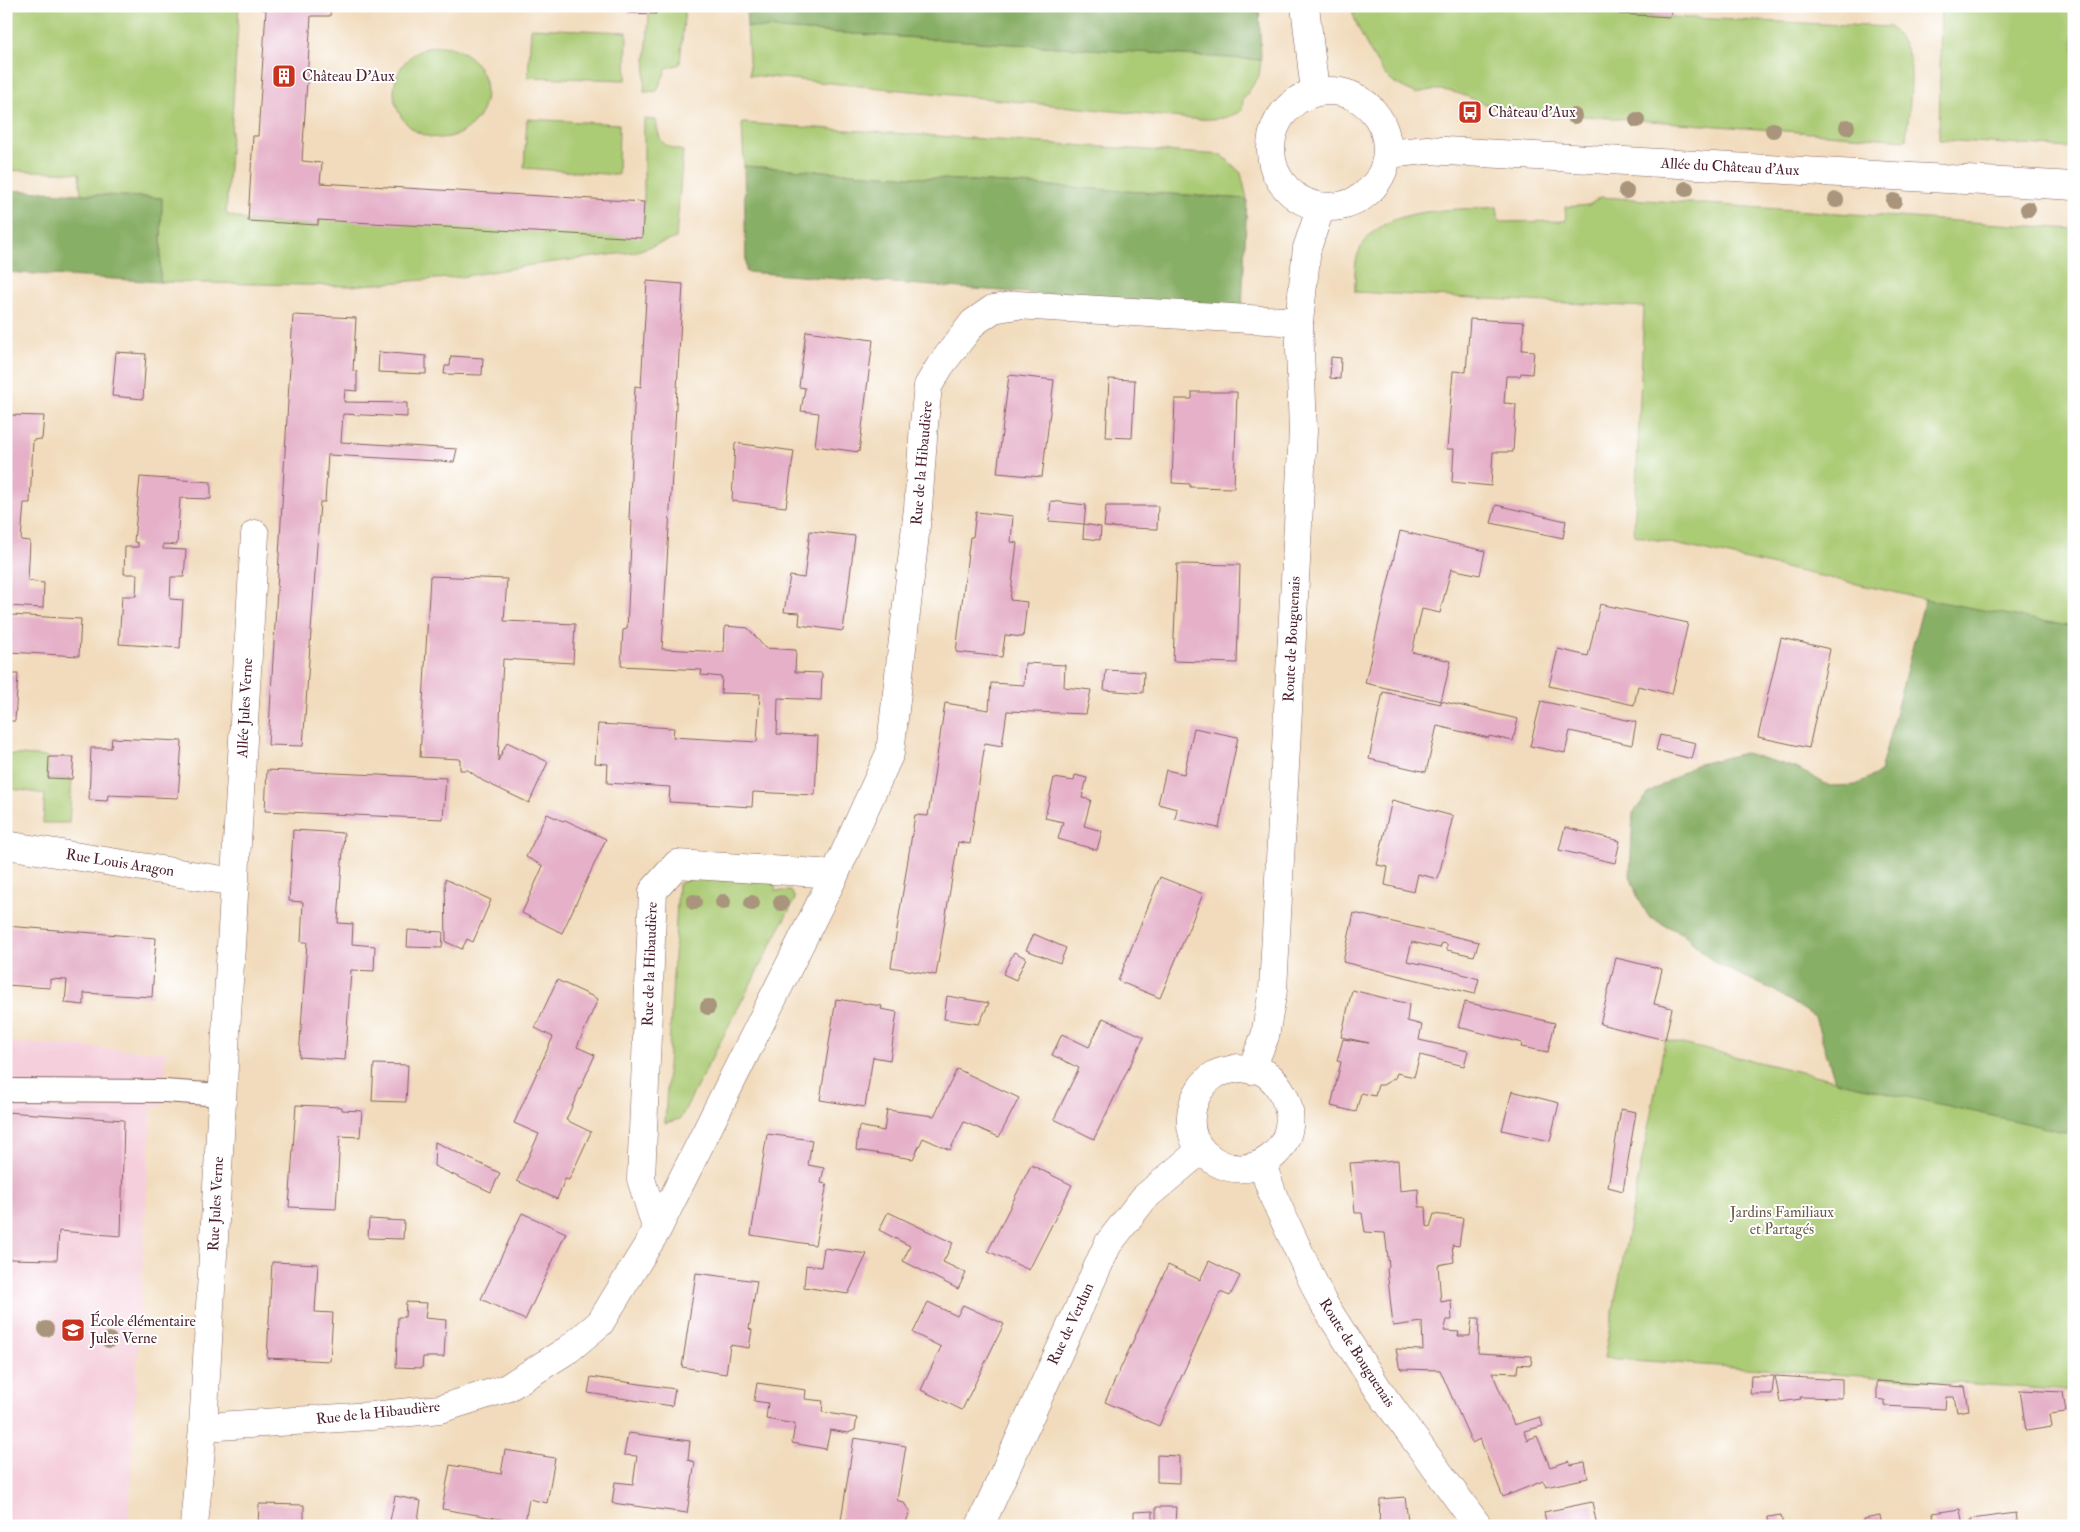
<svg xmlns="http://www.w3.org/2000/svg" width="2080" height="1532" viewBox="0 0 2080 1532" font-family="'IM FELL Double Pica',serif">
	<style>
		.built { fill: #f5cfdb }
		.green { fill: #abcb74; stroke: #7a7550 }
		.forest { fill: #88af66; stroke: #696748 }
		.building { fill: #e5b0c8 }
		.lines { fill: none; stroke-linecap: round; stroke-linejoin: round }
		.service-casing { stroke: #84615e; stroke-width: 24 }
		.minor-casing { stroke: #84615e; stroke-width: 29 }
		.tertiary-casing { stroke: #84615e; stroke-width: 29 }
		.service { stroke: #fff; stroke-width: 22 }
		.minor { stroke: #fff; stroke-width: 28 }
		.tertiary { stroke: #fff; stroke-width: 28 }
		.tree { fill: #a8957b }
		.labels { text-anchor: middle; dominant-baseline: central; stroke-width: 4; stroke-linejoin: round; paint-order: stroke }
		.poi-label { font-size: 15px; fill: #4a1f2b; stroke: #fff; text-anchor: start }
		.street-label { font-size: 15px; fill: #4a1f2b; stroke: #fff }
		.park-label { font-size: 15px; fill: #6c5b45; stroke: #fff }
	</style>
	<rect width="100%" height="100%" fill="#fff"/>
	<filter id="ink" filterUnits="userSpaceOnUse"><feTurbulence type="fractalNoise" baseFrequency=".02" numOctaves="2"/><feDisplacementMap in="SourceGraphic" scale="10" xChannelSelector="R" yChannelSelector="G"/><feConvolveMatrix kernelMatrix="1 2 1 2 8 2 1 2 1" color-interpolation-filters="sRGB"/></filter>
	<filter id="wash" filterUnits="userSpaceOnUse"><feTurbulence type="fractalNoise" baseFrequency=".0096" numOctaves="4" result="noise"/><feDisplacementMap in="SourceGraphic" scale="20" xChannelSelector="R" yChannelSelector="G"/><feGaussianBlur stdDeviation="1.12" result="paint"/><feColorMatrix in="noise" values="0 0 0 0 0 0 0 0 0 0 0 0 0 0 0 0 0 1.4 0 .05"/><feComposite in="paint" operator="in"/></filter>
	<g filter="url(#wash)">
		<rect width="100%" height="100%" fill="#f1dbbc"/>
		<!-- built -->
		<path class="built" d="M 6,1042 L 166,1052 L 163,1106 L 152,1106 L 128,1526 L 6,1526 Z"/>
		<!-- green -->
		<path class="green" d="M 6,6 L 239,6 L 226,214 L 248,221 L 318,225 L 318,220 L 644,202 L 644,119 L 656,120 C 659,141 661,146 683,151 L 676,238 L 634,252 L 538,264 L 460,277 L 350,286 L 160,282 L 162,198 L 81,194 L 79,173 L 6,170 Z
			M 656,6 L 685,6 L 680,64 L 667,68 L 657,91 L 644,92 L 649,13 L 656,13 Z
			M 1352,6 L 1491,6 L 1670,17 L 1890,27 C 1897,35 1904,42 1908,53 C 1915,74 1908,116 1906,140 L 1517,111 C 1511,111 1503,111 1498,109 C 1470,99 1445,82 1416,94 C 1408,89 1396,85 1389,79 C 1378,68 1351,20 1352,6 Z
			M 1941,6 L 2074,6 L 2074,148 L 1939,140 Z
			M 747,27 L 1261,60 L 1259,76 L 1243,100 L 1242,110 C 1226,121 1210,119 1192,119 L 750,75 Z
			M 531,28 L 627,32 L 626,80 L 528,77 Z
			M394 92a46 46 0 1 1 92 0a46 46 0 1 1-92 0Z
			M 527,119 L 619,124 L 618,175 L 524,168 Z
			M 742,123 L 1222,155 L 1241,173 L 1247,199 L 744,166 Z
			M 1601,197 L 2074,229 L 2074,1391 L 1604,1358 L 1665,1040 L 1835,1080 L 1925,599 L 1634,535 L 1644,307 L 1355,292 C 1355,281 1354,265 1358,254 C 1377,204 1453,211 1497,207 L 1499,222 L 1566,221 L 1565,207 L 1589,205 Z
			M 6,754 L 49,757 L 48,778 L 72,779 L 69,823 L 43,823 L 45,794 L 6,788 Z
			M 692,878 L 776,883 L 775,891 L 791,891 L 795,899 L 680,1119 L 665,1123 L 678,884 Z"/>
		<!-- forest -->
		<path class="forest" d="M 746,6 L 1259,6 L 1261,60 L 747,27 Z
			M 744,166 L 1247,199 L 1242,309 L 746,272 Z
			M 6,190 L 162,198 L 160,282 L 6,272 Z
			M 1925,599 L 2074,627 L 2074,1134 L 1835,1081 L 1815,1017 L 1775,991 L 1715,963 L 1683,934 L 1649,917 L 1638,898 L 1630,876 L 1633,813 L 1649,793 L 1695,765 L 1745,753 L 1796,768 L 1830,786 L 1856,785 L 1880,772 Z"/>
		<g id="blocks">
			<!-- building -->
			<path class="building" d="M 260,6 L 331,6 L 330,16 L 311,16 L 302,161 L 322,163 L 320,183 L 644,202 L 642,238 L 318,220 L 318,225 L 248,221 L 253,136 L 258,136 L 266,10 L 260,9 Z
				M 629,6 L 656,6 L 656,14 L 628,13 Z
				M 1620,6 L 1672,6 L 1670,17 L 1619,14 Z
				M 647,281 L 683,284 L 662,649 L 724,652 L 725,626 L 748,628 L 765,648 L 796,650 L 795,672 L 822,673 L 821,700 L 778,698 L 777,734 L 818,736 L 815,795 L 753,792 L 752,807 L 669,802 L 670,787 L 607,783 L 608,764 L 595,763 L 598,724 L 674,728 L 673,737 L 757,742 L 760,694 L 721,693 L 722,677 L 701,675 L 702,670 L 621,666 L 623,630 L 627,629 L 632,521 L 629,520 L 635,386 L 641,387 Z
				M 293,315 L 356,318 L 353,371 L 357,372 L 357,391 L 345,390 L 344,402 L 407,403 L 407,417 L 343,414 L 341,442 L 457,449 L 454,462 L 328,455 L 325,502 L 320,502 L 303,746 L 268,745 Z
				M 1470,319 L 1524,322 L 1522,350 L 1534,351 L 1532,374 L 1521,373 L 1520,376 L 1506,376 L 1504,403 L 1516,404 L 1513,452 L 1493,452 L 1491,486 L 1452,482 L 1454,449 L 1447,449 L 1453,371 L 1466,372 Z
				M 806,331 L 873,340 L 859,452 L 815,446 L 819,413 L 801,411 L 805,388 L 799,387 Z
				M 116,352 L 146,354 L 143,399 L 112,396 Z
				M 379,352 L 426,356 L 426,374 L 378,372 Z
				M 451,356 L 483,358 L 482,375 L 444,374 L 445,366 L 450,366 Z
				M 1331,357 L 1341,358 L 1340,379 L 1330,378 Z
				M 1009,375 L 1054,380 L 1042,477 L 997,473 Z
				M 1109,379 L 1135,380 L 1132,438 L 1106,437 Z
				M 1192,392 L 1237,392 L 1234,488 L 1190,487 L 1190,484 L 1172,483 L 1175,399 L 1192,399 Z
				M 10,415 L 44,416 L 42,439 L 33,440 L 30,503 L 24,503 L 21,540 L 30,541 L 28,581 L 44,583 L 43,608 L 6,606 L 6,437 L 8,438 Z
				M 735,443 L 794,451 L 786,507 L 732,501 Z
				M 140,477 L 211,482 L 211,499 L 180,498 L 177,545 L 163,544 L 163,549 L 186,550 L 184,577 L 171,577 L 170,599 L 183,600 L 180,648 L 119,644 L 122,596 L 136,596 L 137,574 L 124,574 L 125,547 L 138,547 L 138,543 L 134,542 Z
				M 1051,501 L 1086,505 L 1084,524 L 1101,527 L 1100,540 L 1083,538 L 1084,524 L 1049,521 Z
				M 1496,505 L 1566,521 L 1563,538 L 1491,523 Z
				M 1106,506 L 1158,506 L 1157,529 L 1104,527 Z
				M 976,512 L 1013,516 L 1011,542 L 1017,543 L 1010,600 L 1027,602 L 1023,637 L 1005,635 L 1002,657 L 956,652 L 970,537 L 973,537 Z
				M 810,531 L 855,536 L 843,631 L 799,625 L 800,613 L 784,612 L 790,576 L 804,578 Z
				M 1400,531 L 1485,551 L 1480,575 L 1451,569 L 1440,613 L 1422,609 L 1412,652 L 1451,661 L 1441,701 L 1365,683 Z
				M 1177,564 L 1240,565 L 1237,663 L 1173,661 Z
				M 430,576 L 507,579 L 504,621 L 575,624 L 573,663 L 503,659 L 498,761 L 507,742 L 548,762 L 529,803 L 483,781 L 468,770 L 460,770 L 460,759 L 420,757 Z
				M 1600,604 L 1688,623 L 1672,694 L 1638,686 L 1634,705 L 1549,686 L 1558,649 L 1588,656 Z
				M 10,615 L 81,619 L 79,656 L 8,652 Z
				M 1781,638 L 1830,649 L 1809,748 L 1758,737 Z
				M 1025,663 L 1065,665 L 1064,687 L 1091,690 L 1086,714 L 1007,711 L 1002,746 L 985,743 L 970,844 L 958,842 L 936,975 L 891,967 L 915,815 L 928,816 L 945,703 L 989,710 L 991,683 L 1024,685 Z
				M 1106,670 L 1144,672 L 1143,693 L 1104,690 Z
				M 6,674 L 18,674 L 15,721 L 6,721 Z
				M 1383,692 L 1441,704 L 1441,701 L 1518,719 L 1513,741 L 1489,736 L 1489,738 L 1437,726 L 1426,772 L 1369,759 Z
				M 1541,701 L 1636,722 L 1632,745 L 1570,731 L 1565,753 L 1530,746 Z
				M 1194,728 L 1238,737 L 1219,828 L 1175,819 L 1177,809 L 1158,804 L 1166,770 L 1184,774 Z
				M 1660,735 L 1696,743 L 1692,759 L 1656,750 Z
				M 112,738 L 182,741 L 178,798 L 108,795 L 107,801 L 89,800 L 91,748 L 111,748 Z
				M 49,757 L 74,757 L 72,779 L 48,778 Z
				M 267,770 L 446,778 L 443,819 L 265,811 Z
				M 1075,775 L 1087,778 L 1082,798 L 1091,800 L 1084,826 L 1102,831 L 1097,850 L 1058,839 L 1063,822 L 1045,818 L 1054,778 L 1074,781 Z
				M 1392,800 L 1453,816 L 1438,879 L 1418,874 L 1414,892 L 1385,885 L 1388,867 L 1377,865 Z
				M 547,814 L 563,821 L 565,820 L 606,839 L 562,933 L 522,913 L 543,866 L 526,857 Z
				M 1565,827 L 1620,841 L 1615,863 L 1559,850 Z
				M 293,830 L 344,833 L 338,923 L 353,924 L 352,944 L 375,946 L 374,971 L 351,970 L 345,1060 L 299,1057 L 307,942 L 301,942 L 303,902 L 289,901 Z
				M 1160,877 L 1203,894 L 1160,998 L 1118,981 Z
				M 445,879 L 491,900 L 473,942 L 467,939 L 462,949 L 446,942 Z
				M 1354,913 L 1479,942 L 1474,956 L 1447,950 L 1447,944 L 1442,943 L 1440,948 L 1412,942 L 1407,961 L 1459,972 L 1462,974 L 1479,979 L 1475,994 L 1343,962 Z
				M 6,926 L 156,938 L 152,997 L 84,993 L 84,1005 L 65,1003 L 67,980 L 50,979 L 50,988 L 6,985 Z
				M 408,930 L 443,932 L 442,948 L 407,947 Z
				M 1034,934 L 1066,948 L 1060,963 L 1026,950 Z
				M 1014,952 L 1026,958 L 1016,980 L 1003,974 Z
				M 1616,958 L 1662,969 L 1654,1004 L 1672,1008 L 1665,1040 L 1600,1024 Z
				M 557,980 L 598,999 L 577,1047 L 595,1055 L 566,1120 L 591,1132 L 569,1180 L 565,1179 L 557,1199 L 517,1181 L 539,1134 L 514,1123 L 553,1037 L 535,1028 Z
				M 1352,990 L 1409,1004 L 1407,1021 L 1422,1025 L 1419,1040 L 1468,1051 L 1464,1066 L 1420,1055 L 1414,1077 L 1397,1073 L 1395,1078 L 1383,1085 L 1378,1085 L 1375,1096 L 1361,1093 L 1356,1112 L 1331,1106 L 1341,1062 L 1337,1061 L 1343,1039 L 1369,1043 L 1341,1037 Z
				M 947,996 L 989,1003 L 979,1024 L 944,1019 Z
				M 836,999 L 882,1006 L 881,1009 L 897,1012 L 890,1060 L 873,1057 L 865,1107 L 820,1100 Z
				M 1465,1002 L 1555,1023 L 1548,1052 L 1521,1047 L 1522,1043 L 1458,1027 Z
				M 1103,1018 L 1144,1037 L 1094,1139 L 1054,1119 L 1079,1068 L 1052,1055 L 1062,1034 L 1089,1047 Z
				M 374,1064 L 408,1065 L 406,1102 L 372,1101 Z
				M 957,1069 L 1019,1098 L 999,1137 L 964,1122 L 950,1150 L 923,1138 L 913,1159 L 856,1150 L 859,1126 L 884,1131 L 887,1110 L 934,1116 Z
				M 1512,1091 L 1559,1103 L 1550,1141 L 1502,1130 Z
				M 296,1105 L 342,1107 L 342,1110 L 362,1111 L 360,1137 L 340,1136 L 336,1209 L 289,1207 Z
				M 1621,1109 L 1636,1112 L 1623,1191 L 1608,1187 Z
				M 6,1112 L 124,1120 L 121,1236 L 59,1231 L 57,1260 L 6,1259 Z
				M 767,1134 L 812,1140 L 808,1165 L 824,1168 L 821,1183 L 827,1184 L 815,1245 L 751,1235 Z
				M 435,1142 L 500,1173 L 491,1192 L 434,1166 Z
				M 1398,1160 L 1400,1191 L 1418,1189 L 1419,1207 L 1426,1207 L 1427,1226 L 1430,1227 L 1434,1214 L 1463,1218 L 1459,1246 L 1452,1245 L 1454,1262 L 1438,1265 L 1441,1302 L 1451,1300 L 1452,1320 L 1447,1320 L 1444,1331 L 1459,1332 L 1458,1336 L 1470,1336 L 1472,1318 L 1479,1318 L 1478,1353 L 1532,1356 L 1531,1365 L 1518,1364 L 1517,1373 L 1492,1372 L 1514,1425 L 1540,1417 L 1543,1426 L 1524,1431 L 1527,1440 L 1537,1436 L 1550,1467 L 1569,1461 L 1571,1465 L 1585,1462 L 1588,1478 L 1546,1487 L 1543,1481 L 1503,1497 L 1480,1439 L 1472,1443 L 1440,1370 L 1402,1369 L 1399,1365 L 1396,1349 L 1423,1350 L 1422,1322 L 1393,1326 L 1387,1269 L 1389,1267 L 1385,1233 L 1365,1232 L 1362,1213 L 1355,1213 L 1350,1163 Z
				M 1031,1165 L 1072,1185 L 1029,1270 L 988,1251 Z
				M 888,1212 L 953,1243 L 943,1262 L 966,1273 L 958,1289 L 903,1261 L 910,1246 L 879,1230 Z
				M 522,1213 L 566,1233 L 525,1320 L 481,1299 Z
				M 369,1219 L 404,1221 L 403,1239 L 368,1238 Z
				M 824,1248 L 867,1254 L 848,1294 L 804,1287 L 806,1265 L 821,1267 Z
				M 1209,1261 L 1240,1276 L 1230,1296 L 1220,1292 L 1159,1426 L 1105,1402 L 1168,1265 L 1200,1280 Z
				M 272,1262 L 318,1264 L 315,1312 L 333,1313 L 330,1361 L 267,1358 Z
				M 696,1273 L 757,1281 L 749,1329 L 752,1330 L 749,1348 L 730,1345 L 726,1374 L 682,1367 Z
				M 406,1302 L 427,1303 L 425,1318 L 446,1320 L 444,1357 L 423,1357 L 422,1368 L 396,1367 L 398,1317 L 405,1317 Z
				M 928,1302 L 957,1316 L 963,1305 L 1004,1324 L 962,1410 L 921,1390 L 941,1347 L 913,1333 Z
				M 1751,1376 L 1774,1376 L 1772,1394 L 1750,1394 Z
				M 1775,1376 L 1842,1380 L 1842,1398 L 1800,1397 L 1801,1399 L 1780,1402 Z
				M 591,1377 L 675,1389 L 672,1406 L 588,1393 Z
				M 1877,1381 L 1965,1387 L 1969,1410 L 1957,1412 L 1954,1397 L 1946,1397 L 1945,1409 L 1885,1406 L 1885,1400 L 1877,1399 Z
				M 757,1383 L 806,1390 L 805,1399 L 823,1401 L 822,1412 L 857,1418 L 855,1430 L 848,1433 L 830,1430 L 826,1449 L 792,1443 L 795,1424 L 766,1419 L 768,1403 L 754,1401 Z
				M 2020,1390 L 2063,1392 L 2066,1412 L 2050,1414 L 2052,1427 L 2026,1431 Z
				M 628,1433 L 690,1441 L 688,1460 L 695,1462 L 687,1513 L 612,1503 L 615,1482 L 633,1484 L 637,1456 L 624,1455 Z
				M 854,1438 L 906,1446 L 897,1500 L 904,1503 L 910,1512 L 906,1522 L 903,1525 L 880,1526 L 841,1520 Z
				M 505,1450 L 555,1458 L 547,1503 L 529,1499 L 525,1523 L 442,1509 L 450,1465 L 501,1474 Z
				M 1157,1455 L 1179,1456 L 1179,1483 L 1157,1482 Z
				M 395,1496 L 421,1501 L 417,1526 L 389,1526 Z
				M 1405,1497 L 1408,1521 L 1424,1519 L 1425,1526 L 1379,1526 L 1380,1499 Z
				M 1592,1502 L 1597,1526 L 1547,1526 L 1544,1512 Z
				M 259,1504 L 304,1505 L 304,1526 L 258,1526 Z
				M 1156,1507 L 1176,1507 L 1175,1524 L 1156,1524 Z
				M 1960,1509 L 1963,1526 L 1935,1526 L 1933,1513 Z
				M 1153,1511 L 1153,1526 L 1134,1526 L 1134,1512 Z
				M 2016,1513 L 2018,1526 L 1972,1526 L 1971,1519 Z
				M 1781,1515 L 1783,1526 L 1769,1526 L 1768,1517 Z
				M 1880,1516 L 1882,1526 L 1864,1526 L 1863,1519 Z"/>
		</g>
	</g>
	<g filter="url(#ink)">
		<use href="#blocks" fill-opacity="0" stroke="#84615e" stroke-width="1"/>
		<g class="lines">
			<!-- service casing -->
			<g class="service-casing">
				<path id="service" d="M 6,1090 L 164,1091 L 222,1095"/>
			</g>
			<!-- minor casing -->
			<g class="minor-casing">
				<path id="minor" d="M 6,845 L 235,882
					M 657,1230 L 641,1179 L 653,891 L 677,864 L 835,874
					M 203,1427 L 371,1416 L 440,1409 L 507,1388 L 569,1349 L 600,1323 L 657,1230 L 835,874 L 890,753 L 918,508 L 924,424 L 928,386 L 940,366 L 973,323 L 993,309 L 1017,305 L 1299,322
					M 194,1526 L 203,1427 L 255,534
					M 980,1526 L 1108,1244 L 1144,1198 L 1201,1150"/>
			</g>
			<!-- tertiary casing -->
			<g class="tertiary-casing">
				<path id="tertiary" d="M 1305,6 L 1315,92
					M1271 149a58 58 0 1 1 116 0a58 58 0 1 1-116 0Z
					M 1387,154 L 1427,150 L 2074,186
					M 1238,1068 C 1245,1069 1254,1068 1261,1071 C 1268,1074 1276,1082 1280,1089 C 1314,1141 1250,1196 1204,1153 C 1181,1131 1190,1089 1216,1074 C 1222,1071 1231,1070 1238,1068 Z
					M 1251,1070 L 1265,1036 L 1273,990 L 1303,431 L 1299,322 L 1307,248 L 1321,207
					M 1262,1164 L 1274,1198 L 1322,1301 L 1380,1392 L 1478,1526"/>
			</g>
			<!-- service -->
			<use href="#service" class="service"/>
			<!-- minor -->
			<use href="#minor" class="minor"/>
			<!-- tertiary -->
			<use href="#tertiary" class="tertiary"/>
		</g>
		<!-- trees -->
		<g class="tree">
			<circle cx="1574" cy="116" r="8"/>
			<circle cx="1637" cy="120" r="8"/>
			<circle cx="1847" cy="127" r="8"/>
			<circle cx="1773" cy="130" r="8"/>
			<circle cx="1686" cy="189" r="8"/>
			<circle cx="1626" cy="191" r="8"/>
			<circle cx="1836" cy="200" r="8"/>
			<circle cx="1894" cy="201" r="8"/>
			<circle cx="2028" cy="209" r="8"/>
			<circle cx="694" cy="902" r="8"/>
			<circle cx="723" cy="902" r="8"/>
			<circle cx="752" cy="903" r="8"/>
			<circle cx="781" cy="903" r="8"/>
			<circle cx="708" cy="1007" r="8"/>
			<circle cx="46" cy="1329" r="8"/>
			<circle cx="109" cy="1340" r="8"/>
		</g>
	</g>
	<!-- icons -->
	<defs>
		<g id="building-square" transform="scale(1.25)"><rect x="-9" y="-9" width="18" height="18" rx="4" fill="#c8321e" stroke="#fff"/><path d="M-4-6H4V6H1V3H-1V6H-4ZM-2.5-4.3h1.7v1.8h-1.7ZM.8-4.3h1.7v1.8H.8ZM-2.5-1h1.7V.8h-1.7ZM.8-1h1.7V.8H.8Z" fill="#fff"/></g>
		<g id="bus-square" transform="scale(1.25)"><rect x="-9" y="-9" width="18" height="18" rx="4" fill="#c8321e" stroke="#fff"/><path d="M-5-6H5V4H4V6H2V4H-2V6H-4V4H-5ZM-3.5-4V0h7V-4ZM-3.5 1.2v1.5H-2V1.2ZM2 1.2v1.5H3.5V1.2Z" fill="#fff"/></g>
		<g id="school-square" transform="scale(1.25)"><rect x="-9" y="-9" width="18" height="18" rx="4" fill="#c8321e" stroke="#fff"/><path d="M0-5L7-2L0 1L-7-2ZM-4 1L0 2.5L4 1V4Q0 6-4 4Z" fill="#fff"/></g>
	</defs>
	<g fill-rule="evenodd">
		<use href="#building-square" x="284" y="76"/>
		<use href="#bus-square" x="1470" y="112"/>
		<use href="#school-square" x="73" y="1330"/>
	</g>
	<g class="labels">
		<!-- poi labels -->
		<g class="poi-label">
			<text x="302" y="76">Château D'Aux</text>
			<text x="1488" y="112">Château d'Aux</text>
			<text x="90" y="1321">École élémentaire<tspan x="90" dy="17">Jules Verne</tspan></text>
		</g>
		<!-- street labels -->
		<g class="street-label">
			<text transform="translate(1730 167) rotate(3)">Allée du Château d'Aux</text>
			<text transform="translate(922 463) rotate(-85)">Rue de la Hibaudière</text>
			<text transform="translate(1292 639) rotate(-87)">Route de Bouguenais</text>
			<text transform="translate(245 708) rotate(-87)">Allée Jules Verne</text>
			<text transform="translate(120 863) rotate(9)">Rue Louis Aragon</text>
			<text transform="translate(650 964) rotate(-88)">Rue de la Hibaudière</text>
			<text transform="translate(216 1204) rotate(-87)">Rue Jules Verne</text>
			<text transform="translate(1071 1324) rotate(-65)">Rue de Verdun</text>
			<text transform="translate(1357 1353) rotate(57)">Route de Bouguenais</text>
			<text transform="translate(378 1413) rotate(-6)">Rue de la Hibaudière</text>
		</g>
		<!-- park labels -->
		<g class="park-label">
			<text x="1782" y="1212">Jardins Familiaux<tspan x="1782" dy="17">et Partagés</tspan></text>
		</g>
	</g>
	<!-- margin -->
	<rect width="2080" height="1532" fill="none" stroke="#fff" stroke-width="25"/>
</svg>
